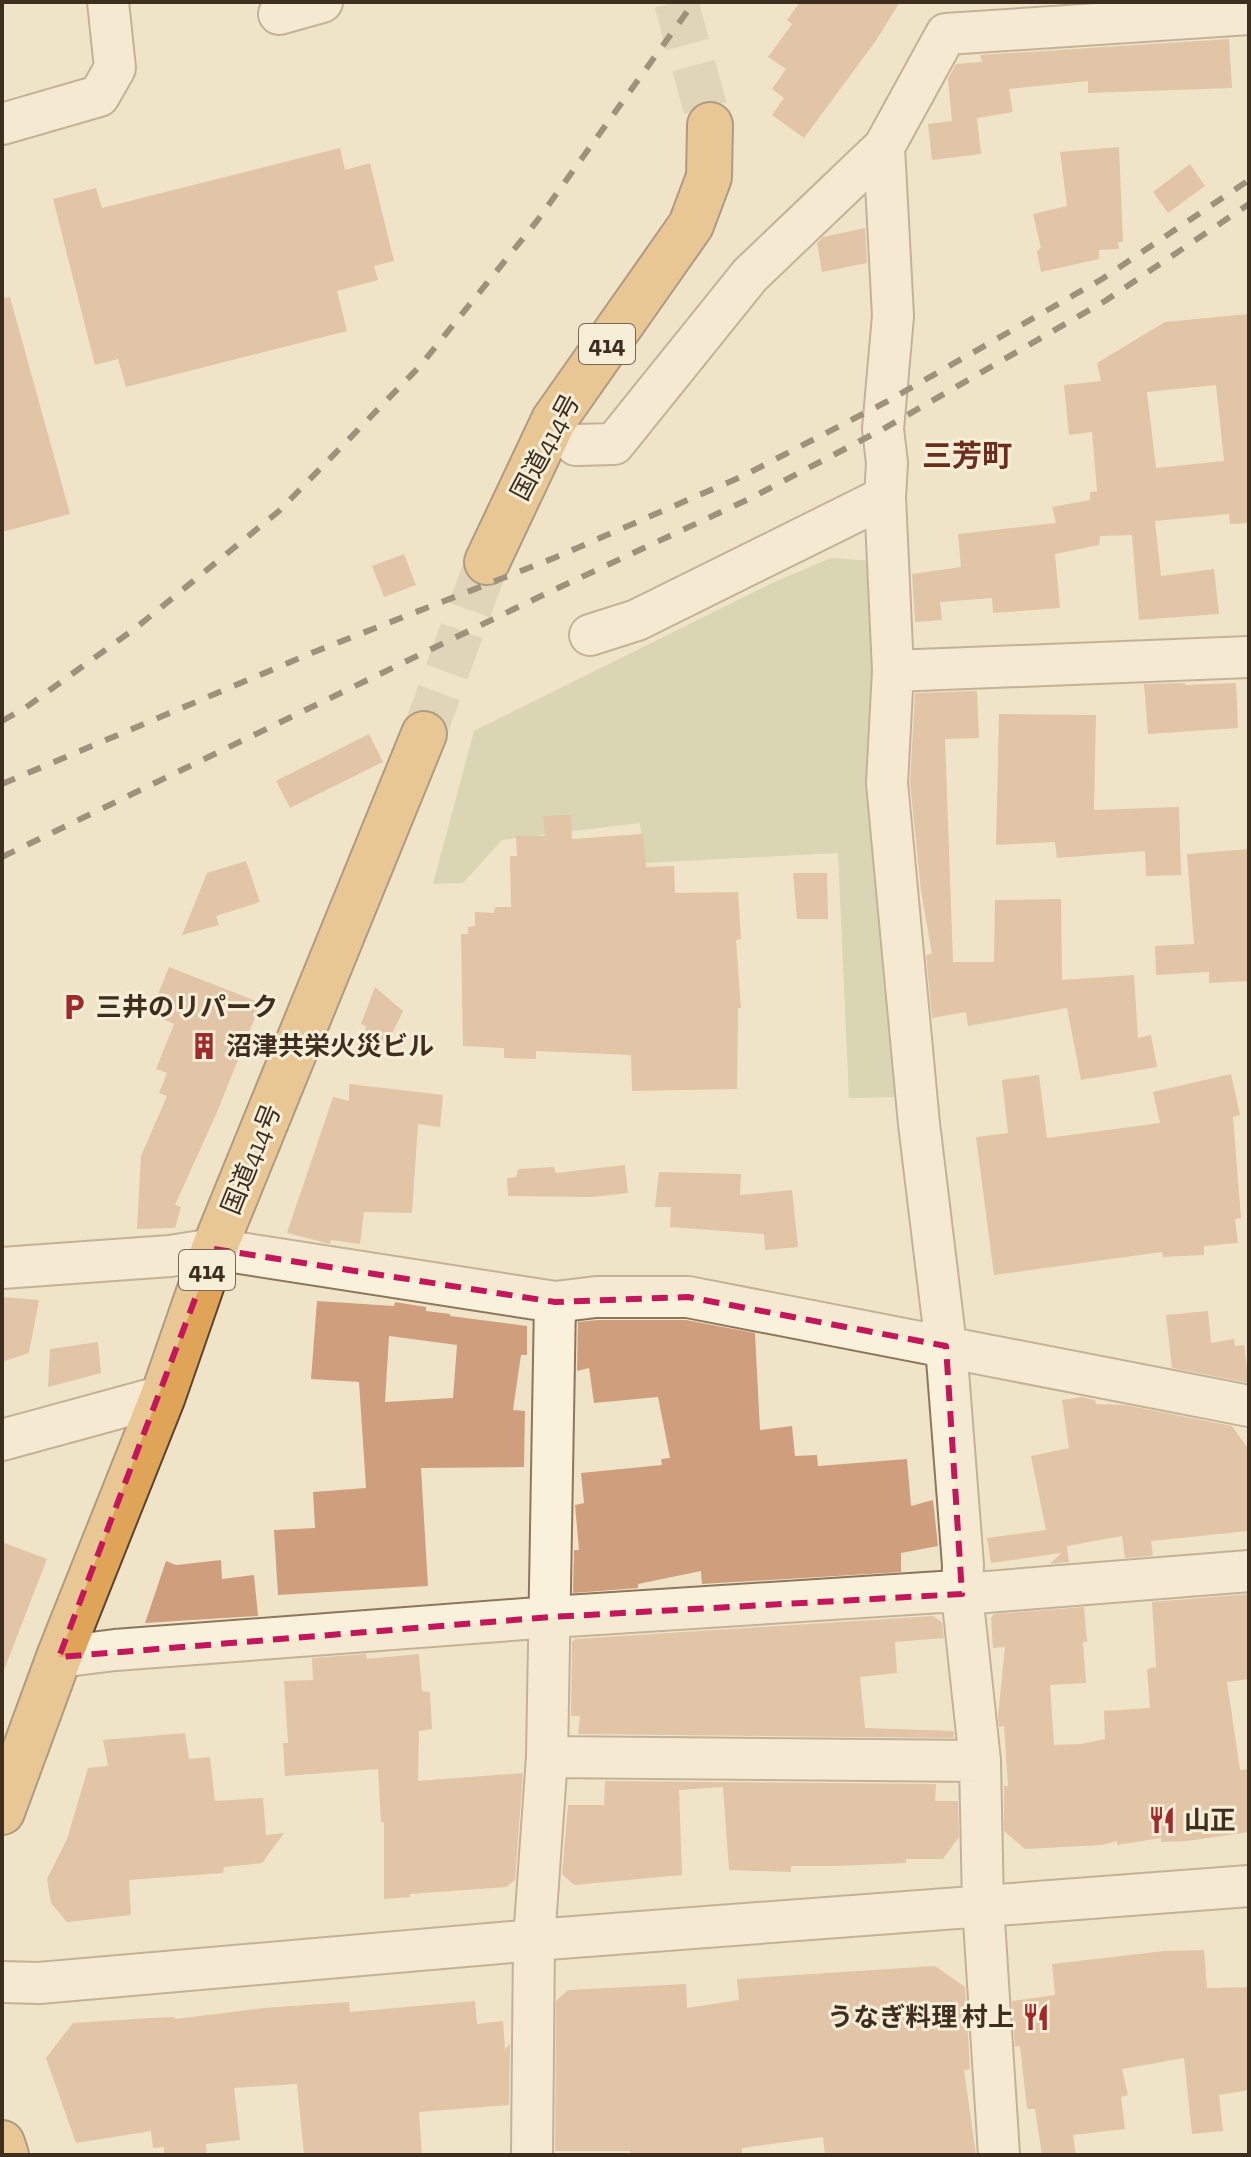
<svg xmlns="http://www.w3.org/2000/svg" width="1251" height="2157" viewBox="0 0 1251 2157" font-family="'Zilla Slab','Noto Sans JP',serif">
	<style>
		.cemetery { fill: #bfc49a }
		.building { fill: #cf9f7d; fill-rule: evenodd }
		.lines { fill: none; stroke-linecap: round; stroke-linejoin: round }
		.highway-tunnel { stroke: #ccc0a6; stroke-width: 44; stroke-dasharray: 44 22; stroke-linecap: butt }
		.minor-casing { stroke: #8d765c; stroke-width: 44 }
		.highway-casing { stroke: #5b4430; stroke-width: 48 }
		.minor { stroke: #faf1dc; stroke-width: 40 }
		.highway { stroke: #e0a458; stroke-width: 44 }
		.rail { stroke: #3d2e20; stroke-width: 6; stroke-dasharray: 14 14; stroke-linecap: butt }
		.marked { fill: none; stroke: #c2185b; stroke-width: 6; stroke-dasharray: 16 10; stroke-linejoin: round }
		.labels { text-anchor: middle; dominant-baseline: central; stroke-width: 6; stroke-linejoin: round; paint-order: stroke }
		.shield { fill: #f7eed8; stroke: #756857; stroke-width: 2 }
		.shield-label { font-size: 24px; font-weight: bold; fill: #3d2e20 }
		.street-label { font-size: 26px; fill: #3d2e20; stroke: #f7eed8 }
		.poi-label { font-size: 26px; font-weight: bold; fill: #3d2e20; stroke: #f7eed8; text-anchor: start }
		.quarter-label { font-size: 30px; font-weight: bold; fill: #6b2e1e; stroke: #f7eed8 }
	</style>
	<rect width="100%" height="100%" fill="#f0e4c8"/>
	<!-- cemetery -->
	<path class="cemetery" d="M 831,558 L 875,561 L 901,1097 L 849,1098 L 838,853 L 645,863 L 640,823 L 502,840 L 463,883 L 433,884 L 474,731 L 770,584 Z"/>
	<!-- building -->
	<path class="building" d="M 800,2 L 900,2 L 875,42 L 804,138 L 772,115 L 784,98 L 772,89 L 786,69 L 768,57 L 792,24 L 787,20 Z
		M 1229,39 L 1232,88 L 1088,93 L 1088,81 L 1009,89 L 1013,112 L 972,119 L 977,118 L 981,154 L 932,160 L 928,124 L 952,121 L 948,79 L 956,64 L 982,62 L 980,55 Z
		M 1119,147 L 1123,242 L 1118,242 L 1119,249 L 1099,250 L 1099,259 L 1041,272 L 1037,251 L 1041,248 L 1033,214 L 1067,206 L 1060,152 Z
		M 340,148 L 345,170 L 370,163 L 394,261 L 374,266 L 378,280 L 337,291 L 347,331 L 126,387 L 118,359 L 95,365 L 53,199 L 96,188 L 102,208 Z
		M 1190,164 L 1205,186 L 1168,213 L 1153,192 Z
		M 865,228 L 867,263 L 822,272 L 817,243 L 823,237 Z
		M 10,297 L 70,514 L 2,532 L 2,298 Z
		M 1249,314 L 1249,523 L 1230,524 L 1229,514 L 1155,521 L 1161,576 L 1214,569 L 1219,614 L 1139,620 L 1132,535 L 1100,536 L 1099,545 L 1055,554 L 1060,608 L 993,613 L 992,598 L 940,602 L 942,620 L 915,622 L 912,574 L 961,567 L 958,534 L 1056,523 L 1052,507 L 1090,500 L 1090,492 L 1097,491 L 1092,432 L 1069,435 L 1064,385 L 1101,381 L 1097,363 L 1165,322 ZM 1216,385 L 1224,461 L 1156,468 L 1147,392 Z
		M 404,554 L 416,585 L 384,597 L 372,566 Z
		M 1185,683 L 1185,685 L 1236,683 L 1238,728 L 1148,734 L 1144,684 Z
		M 977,691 L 979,738 L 945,739 L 953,962 L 994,962 L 995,900 L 1061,899 L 1062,980 L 1134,975 L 1138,1038 L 1151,1035 L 1157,1067 L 1081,1080 L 1067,1008 L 968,1026 L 966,1012 L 932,1018 L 926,955 L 932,954 L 921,891 L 910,783 L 915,693 Z
		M 999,714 L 1096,715 L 1094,810 L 1179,807 L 1181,875 L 1146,876 L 1145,851 L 1057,858 L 1055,842 L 996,845 Z
		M 369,734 L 383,762 L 290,808 L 276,781 Z
		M 571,815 L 572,839 L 643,834 L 646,867 L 674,866 L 675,893 L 738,892 L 741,939 L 736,940 L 741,1008 L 738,1008 L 737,1089 L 632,1091 L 631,1055 L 536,1051 L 536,1059 L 504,1058 L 504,1048 L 463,1046 L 461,934 L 468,934 L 468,927 L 475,926 L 475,912 L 494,913 L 495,907 L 511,907 L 510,856 L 517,856 L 516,836 L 545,836 L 543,816 Z
		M 1249,849 L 1249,981 L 1209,983 L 1209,972 L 1156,975 L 1155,946 L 1194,944 L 1187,854 Z
		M 246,861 L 260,902 L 216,916 L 219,925 L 182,935 L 207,873 Z
		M 793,873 L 827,873 L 828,919 L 797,919 Z
		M 169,967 L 261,1003 L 217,1112 L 175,1205 L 181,1207 L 175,1228 L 137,1229 L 141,1156 L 167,1096 L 159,1093 L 167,1073 L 156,1069 L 174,1024 L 150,1014 Z
		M 375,987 L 403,1011 L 387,1044 L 362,1043 L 366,1026 L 361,1024 Z
		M 1231,1074 L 1240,1115 L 1233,1117 L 1241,1218 L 1235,1219 L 1238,1243 L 1204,1246 L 1204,1255 L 1163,1257 L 1162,1252 L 994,1275 L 976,1137 L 1008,1133 L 1002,1080 L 1039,1075 L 1047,1138 L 1160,1123 L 1153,1092 Z
		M 349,1084 L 443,1095 L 440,1127 L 418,1124 L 412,1213 L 364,1212 L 360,1244 L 331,1240 L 330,1244 L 287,1233 L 333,1097 L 349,1101 Z
		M 625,1165 L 628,1193 L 592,1197 L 508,1196 L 507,1178 L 516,1177 L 518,1169 L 554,1167 L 556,1173 Z
		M 659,1172 L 741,1174 L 740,1195 L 792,1190 L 798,1247 L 765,1250 L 764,1234 L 670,1227 L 671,1207 L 655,1207 Z
		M 2,1297 L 39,1300 L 29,1353 L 2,1362 Z
		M 317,1301 L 394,1306 L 395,1302 L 426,1307 L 426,1311 L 450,1314 L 450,1316 L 527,1326 L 527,1355 L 521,1355 L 513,1410 L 525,1411 L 524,1467 L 421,1468 L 428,1586 L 278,1595 L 274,1530 L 315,1528 L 313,1492 L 366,1488 L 359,1382 L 311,1379 ZM 389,1336 L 457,1345 L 453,1398 L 385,1402 Z
		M 1208,1311 L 1211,1343 L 1234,1339 L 1235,1346 L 1244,1345 L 1249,1383 L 1172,1368 L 1166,1315 Z
		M 597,1320 L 686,1320 L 755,1333 L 760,1430 L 792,1426 L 795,1456 L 817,1455 L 818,1466 L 907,1459 L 911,1506 L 933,1500 L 938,1546 L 901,1553 L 901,1572 L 702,1584 L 701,1571 L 638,1584 L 638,1588 L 573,1593 L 574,1550 L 579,1550 L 575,1505 L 584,1503 L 581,1473 L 662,1465 L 661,1459 L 670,1458 L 658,1397 L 594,1403 L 589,1368 L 577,1371 L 578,1322 Z
		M 98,1342 L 101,1373 L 48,1387 L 50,1349 Z
		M 1082,1397 L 1095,1400 L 1096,1404 L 1125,1405 L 1232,1426 L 1249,1450 L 1249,1531 L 1151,1541 L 1153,1555 L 1150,1556 L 1125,1558 L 1122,1536 L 1067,1546 L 1069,1562 L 1050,1564 L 1061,1553 L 991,1563 L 987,1538 L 1046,1530 L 1031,1456 L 1069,1448 L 1062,1400 Z
		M 2,1542 L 47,1559 L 4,1670 L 2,1670 Z
		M 221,1560 L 222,1579 L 254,1575 L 258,1616 L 145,1623 L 166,1561 L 176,1565 Z
		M 1249,1594 L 1249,1679 L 1227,1682 L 1240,1770 L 1249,1769 L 1249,1832 L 1187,1841 L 1161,1842 L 1161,1838 L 1117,1845 L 1117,1841 L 1102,1845 L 1025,1849 L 1004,1831 L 1004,1786 L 1008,1786 L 1004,1726 L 999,1727 L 998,1716 L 1005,1647 L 993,1648 L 991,1618 L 994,1614 L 1084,1607 L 1087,1642 L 1083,1642 L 1086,1683 L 1050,1685 L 1054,1745 L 1081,1744 L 1105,1739 L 1104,1711 L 1150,1708 L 1147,1669 L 1156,1667 L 1152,1602 Z
		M 933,1616 L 942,1622 L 944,1638 L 895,1642 L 897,1673 L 860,1677 L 865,1728 L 954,1731 L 954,1738 L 578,1734 L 580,1716 L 571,1716 L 572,1642 L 575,1639 Z
		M 366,1654 L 367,1659 L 419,1654 L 422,1691 L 430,1692 L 432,1729 L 419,1731 L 418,1781 L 523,1773 L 515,1880 L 506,1887 L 410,1894 L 410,1897 L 384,1899 L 384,1822 L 381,1822 L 378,1769 L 285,1776 L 283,1743 L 288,1743 L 284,1681 L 313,1680 L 312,1658 Z
		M 185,1733 L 189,1759 L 210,1757 L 215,1801 L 263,1798 L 266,1835 L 284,1833 L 262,1863 L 224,1867 L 223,1873 L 129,1880 L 131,1915 L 67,1922 L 51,1903 L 47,1879 L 67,1839 L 88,1768 L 108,1766 L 103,1740 Z
		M 605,1781 L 936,1784 L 935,1801 L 958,1801 L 959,1837 L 943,1859 L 906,1859 L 906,1863 L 836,1866 L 791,1866 L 791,1872 L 729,1870 L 723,1787 L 679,1790 L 682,1875 L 574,1885 L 562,1874 L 568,1805 L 604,1805 Z
		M 1204,1950 L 1207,1988 L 1249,1987 L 1249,2090 L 1219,2095 L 1223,2131 L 1192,2134 L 1184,2058 L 1122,2069 L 1128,2095 L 1121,2097 L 1125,2129 L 1073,2135 L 1076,2155 L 1042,2155 L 1035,2109 L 1027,2109 L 1020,2046 L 1015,2047 L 1012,2001 L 1055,1995 L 1052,1964 L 1164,1951 Z
		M 935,1966 L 965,1987 L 970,2069 L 964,2070 L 976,2155 L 825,2155 L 823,2137 L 742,2148 L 742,2155 L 631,2155 L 630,2151 L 555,2151 L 556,2001 L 568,1990 L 686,1984 L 687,2008 L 739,2000 L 737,1979 Z
		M 475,2001 L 477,2024 L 503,2021 L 505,2049 L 510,2044 L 509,2105 L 419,2112 L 422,2155 L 304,2155 L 297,2084 L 234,2088 L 240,2140 L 206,2144 L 207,2155 L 164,2155 L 164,2147 L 153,2148 L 151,2131 L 76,2143 L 46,2058 L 73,2023 L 150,2018 L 175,2017 L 175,2019 L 264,2008 L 349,2002 L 350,2012 Z"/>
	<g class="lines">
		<!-- highway-tunnel -->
		<path class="highway-tunnel" d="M 676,2 L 710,125
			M 424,734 L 487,562"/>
		<!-- minor casing -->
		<g class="minor-casing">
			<path id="minor" d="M 279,14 L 322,2
				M 2,124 L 99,96 L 115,68 L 108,2
				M 884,147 L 893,316 L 883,429 L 887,463 L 885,497 L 893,671 L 887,783 L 919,1124 L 946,1346 L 963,1565 L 962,1594 L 980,1761 L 983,1905 L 999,2155
				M 576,445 L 614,444 L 750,275 L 884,147 L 946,34 L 1249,14
				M 590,635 L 637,620 L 885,497
				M 893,671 L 1249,657
				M 2,1268 L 170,1256 L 214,1249 L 555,1302 L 596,1297 L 688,1297 L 1249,1406
				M 2,1440 L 163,1396
				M 59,1657 L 115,1650 L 551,1617 L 941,1592 L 962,1594 L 1249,1571
				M 547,1757 L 980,1761
				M 2,1982 L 39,1983 L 534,1940 L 1249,1886
				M 532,2155 L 534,1940 L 547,1757 L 555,1302"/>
		</g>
		<!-- highway casing -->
		<g class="highway-casing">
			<path id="highway" d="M 487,562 L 554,420 L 691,225 L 709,177 L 710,125
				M 2,1812 L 59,1657 L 163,1396 L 214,1249 L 424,734
				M 2,2143 L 6,2155"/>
		</g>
		<!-- minor -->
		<use href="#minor" class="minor"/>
		<!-- highway -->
		<use href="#highway" class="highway"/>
		<!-- rail -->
		<path class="rail" d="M 2,721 L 25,708 L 137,627 L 279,511 L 420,366 L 537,221 L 694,2
			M 2,784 L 314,652 L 554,558 L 743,476 L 886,402 L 1102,279 L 1249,180
			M 2,857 L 543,595 L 751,498 L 883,429 L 1105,301 L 1249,204"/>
	</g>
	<!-- marked area -->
	<path d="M0 0H1251V2157H0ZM 214,1249 L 555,1302 L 688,1297 L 946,1346 L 962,1594 L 551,1617 L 59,1657 Z" fill="#f0e4c8" fill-opacity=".55" fill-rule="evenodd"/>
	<path class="marked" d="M 214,1249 L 555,1302 L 688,1297 L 946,1346 L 962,1594 L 551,1617 L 59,1657 Z"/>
	<!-- icons -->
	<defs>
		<g id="parking-bare" transform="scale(2.16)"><path d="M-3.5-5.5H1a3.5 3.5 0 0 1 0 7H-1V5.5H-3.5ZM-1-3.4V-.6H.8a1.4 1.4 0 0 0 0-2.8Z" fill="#9e2a2b" stroke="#f7eed8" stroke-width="2.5" paint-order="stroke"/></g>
		<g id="building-bare" transform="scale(2.16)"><path d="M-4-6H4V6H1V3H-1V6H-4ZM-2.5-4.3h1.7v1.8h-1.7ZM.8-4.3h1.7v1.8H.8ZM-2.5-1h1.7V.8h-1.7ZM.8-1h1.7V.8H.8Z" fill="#9e2a2b" stroke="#f7eed8" stroke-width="2.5" paint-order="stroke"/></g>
		<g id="restaurant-bare" transform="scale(2.16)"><path d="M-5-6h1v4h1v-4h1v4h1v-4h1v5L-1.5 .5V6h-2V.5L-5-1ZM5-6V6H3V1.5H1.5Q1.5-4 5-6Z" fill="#9e2a2b" stroke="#f7eed8" stroke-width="2.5" paint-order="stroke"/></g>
	</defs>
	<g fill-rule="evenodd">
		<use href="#parking-bare" x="74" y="1007"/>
		<use href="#building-bare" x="204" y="1046"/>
		<use href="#restaurant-bare" x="1162" y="1820"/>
		<use href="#restaurant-bare" x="1036" y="2017"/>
	</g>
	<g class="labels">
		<!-- shield labels -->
		<g class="shield">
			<rect x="579" y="324" width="56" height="40" rx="6"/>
			<rect x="179" y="1250" width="56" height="40" rx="6"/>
		</g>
		<g class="shield-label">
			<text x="607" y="344">414</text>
			<text x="207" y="1270">414</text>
		</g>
		<!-- street labels -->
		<g class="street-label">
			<text transform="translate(545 447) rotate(-62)">国道414号</text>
			<text transform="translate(251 1159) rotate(-68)">国道414号</text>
		</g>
		<!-- poi labels -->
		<g class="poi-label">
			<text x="96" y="1007">三井のリパーク</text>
			<text x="226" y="1046">沼津共栄火災ビル</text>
			<text x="1184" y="1820">山正</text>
			<text x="1014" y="2017" text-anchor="end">うなぎ料理 村上</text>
		</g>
		<!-- quarter labels -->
		<g class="quarter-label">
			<text x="967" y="456">三芳町</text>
		</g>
	</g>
	<!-- border -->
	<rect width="1251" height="2157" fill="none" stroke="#3d2e20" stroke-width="8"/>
</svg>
